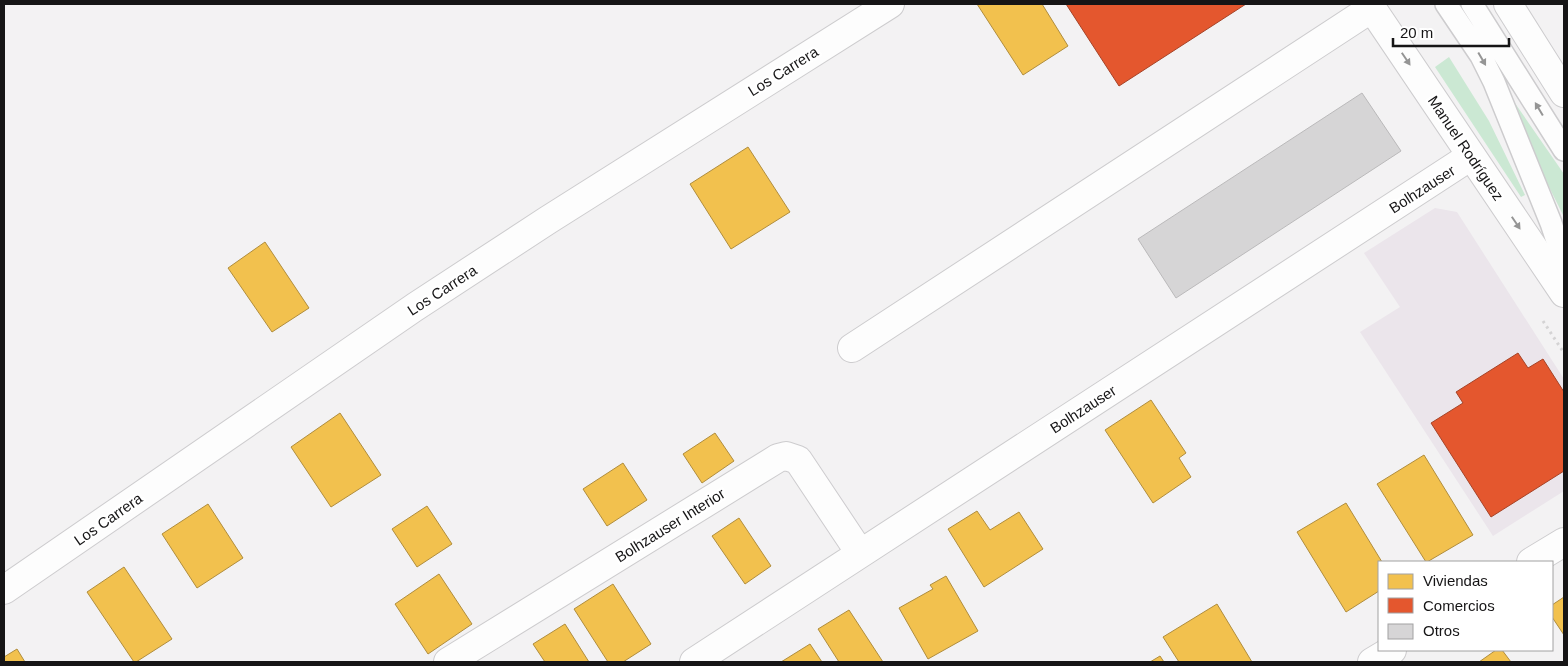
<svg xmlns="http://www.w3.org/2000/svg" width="1568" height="666" viewBox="0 0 1568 666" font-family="Arial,sans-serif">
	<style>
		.built { fill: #ebe5eb }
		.green { fill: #cbe8d3 }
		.homes { fill: #f2c14e; stroke: #b08d3d }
		.shops { fill: #e4572e; stroke: #a64327 }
		.building { fill: #d6d5d6; stroke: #bab9ba }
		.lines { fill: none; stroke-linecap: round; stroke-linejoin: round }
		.service-casing { stroke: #cdccce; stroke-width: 24 }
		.minor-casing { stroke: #cdccce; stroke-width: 30 }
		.primary-casing { stroke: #cdccce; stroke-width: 30 }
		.path { stroke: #d4d3d4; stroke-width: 3; stroke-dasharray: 2.5 4; stroke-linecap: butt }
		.service { stroke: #fdfdfd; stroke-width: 21 }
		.minor { stroke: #fdfdfd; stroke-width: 28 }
		.primary { stroke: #fdfdfd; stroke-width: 28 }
		.oneway { fill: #959595 }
		.labels { text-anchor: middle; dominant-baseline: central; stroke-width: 5; stroke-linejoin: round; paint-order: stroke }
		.street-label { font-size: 15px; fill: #161516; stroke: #fff }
	</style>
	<rect width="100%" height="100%" fill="#f3f2f3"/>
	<!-- built -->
	<path class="built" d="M 1435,208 L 1457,212 L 1564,379 L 1564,491 L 1493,536 L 1360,332 L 1400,307 L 1364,253 Z"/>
	<!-- green -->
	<path class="green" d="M 1449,57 L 1489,121 L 1525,195 L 1521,197 L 1435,67 Z
		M 1510,96 L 1564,174 L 1564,217 L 1541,171 Z"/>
	<!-- homes -->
	<path class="homes" d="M 977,4 L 1042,4 L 1068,46 L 1023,75 Z
		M 748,147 L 790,212 L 731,249 L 690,184 Z
		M 265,242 L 309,308 L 272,332 L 228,268 Z
		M 1151,400 L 1186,453 L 1179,458 L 1191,477 L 1153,503 L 1105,430 Z
		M 340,413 L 381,475 L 331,507 L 291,447 Z
		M 715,433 L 734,461 L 702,483 L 683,454 Z
		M 1424,455 L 1473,535 L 1427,562 L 1426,562 L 1377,484 Z
		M 623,463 L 647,500 L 607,526 L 583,489 Z
		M 1346,503 L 1382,562 L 1379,562 L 1379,591 L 1346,612 L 1297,532 Z
		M 208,504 L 243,558 L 197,588 L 162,534 Z
		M 427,506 L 452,544 L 417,567 L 392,529 Z
		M 977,511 L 990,530 L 1019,512 L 1043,549 L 984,587 L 948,529 Z
		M 739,518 L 771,566 L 745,584 L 712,536 Z
		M 124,567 L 172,639 L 136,662 L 134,662 L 87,592 Z
		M 439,574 L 472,624 L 428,654 L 395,604 Z
		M 946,576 L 978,631 L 928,659 L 899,608 L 933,589 L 930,585 Z
		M 613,584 L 651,644 L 623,662 L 608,662 L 574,609 Z
		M 1564,597 L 1564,635 L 1552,617 L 1552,605 Z
		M 1217,604 L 1252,662 L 1179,662 L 1163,637 Z
		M 849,610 L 883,662 L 839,662 L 818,629 Z
		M 565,624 L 589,662 L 545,662 L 533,644 Z
		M 810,644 L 822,662 L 781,662 Z
		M 17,649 L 25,662 L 4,662 L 4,657 Z
		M 1496,650 L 1502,650 L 1511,662 L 1479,662 Z
		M 1160,656 L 1164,662 L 1150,662 Z"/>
	<!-- shops -->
	<path class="shops" d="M 1066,4 L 1246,4 L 1119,86 Z
		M 1518,353 L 1528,368 L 1543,359 L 1564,392 L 1564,471 L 1491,517 L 1431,423 L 1463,403 L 1456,392 Z"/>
	<!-- building -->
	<path class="building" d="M 1362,93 L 1401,151 L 1176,298 L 1138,239 Z"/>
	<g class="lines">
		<!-- service casing -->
		<g class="service-casing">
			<path id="service" d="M 1446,4 L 1481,56 L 1494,82 L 1551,223 L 1564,262
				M 1472,4 L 1564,150"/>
		</g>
		<!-- minor casing -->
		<g class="minor-casing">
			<path id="minor" d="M 852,348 L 1372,8
				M 1531,562 L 1564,542
				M 4,590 L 415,307 L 548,220 L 890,4
				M 448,662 L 778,458 L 786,456 L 798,460 L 860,553
				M 694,662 L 1471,156
				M 1372,662 L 1392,650"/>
		</g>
		<!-- primary casing -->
		<g class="primary-casing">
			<path id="primary" d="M 1369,4 L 1564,293
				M 1508,4 L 1564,93"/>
		</g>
		<!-- path -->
		<path class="path" d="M 1543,321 L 1564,353"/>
		<!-- service -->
		<use href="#service" class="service"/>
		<!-- minor -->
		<use href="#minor" class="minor"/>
		<!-- primary -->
		<use href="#primary" class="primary"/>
	</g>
	<!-- one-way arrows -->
	<defs><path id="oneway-solid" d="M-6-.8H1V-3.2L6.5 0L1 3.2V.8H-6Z" transform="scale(1.25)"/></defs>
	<g class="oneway">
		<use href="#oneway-solid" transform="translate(1406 59) rotate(56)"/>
		<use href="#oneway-solid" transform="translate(1482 59) rotate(60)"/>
		<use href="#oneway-solid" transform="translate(1539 109) rotate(-121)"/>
		<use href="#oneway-solid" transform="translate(1516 223) rotate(56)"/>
	</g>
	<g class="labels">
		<!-- street labels -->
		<g class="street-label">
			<text transform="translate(783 71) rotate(-32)">Los Carrera</text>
			<text transform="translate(1466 148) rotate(56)">Manuel Rodríguez</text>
			<text transform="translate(1422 189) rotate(-33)">Bolhzauser</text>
			<text transform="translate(442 290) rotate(-33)">Los Carrera</text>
			<text transform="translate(1083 409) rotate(-33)">Bolhzauser</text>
			<text transform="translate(108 519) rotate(-35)">Los Carrera</text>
			<text transform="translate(670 525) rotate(-32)">Bolhzauser Interior</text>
		</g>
	</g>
	<!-- border -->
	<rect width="1568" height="666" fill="none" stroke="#161516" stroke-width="10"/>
	<!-- legend -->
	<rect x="1378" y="561" width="175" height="90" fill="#ffffff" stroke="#a2a1a2"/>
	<rect x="1388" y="574" width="25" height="15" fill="#f2c14e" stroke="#a2a1a2"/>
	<text x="1423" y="586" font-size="15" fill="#161516">Viviendas</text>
	<rect x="1388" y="598" width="25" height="15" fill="#e4572e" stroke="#a2a1a2"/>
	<text x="1423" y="611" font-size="15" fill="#161516">Comercios</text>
	<rect x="1388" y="624" width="25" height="15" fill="#d6d5d6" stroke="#a2a1a2"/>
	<text x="1423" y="636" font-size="15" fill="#161516">Otros</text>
	<!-- scale -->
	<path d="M1393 38v8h116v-8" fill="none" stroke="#161516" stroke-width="2.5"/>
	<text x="1400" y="38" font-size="15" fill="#161516" stroke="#ffffff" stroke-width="4" paint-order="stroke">20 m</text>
</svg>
